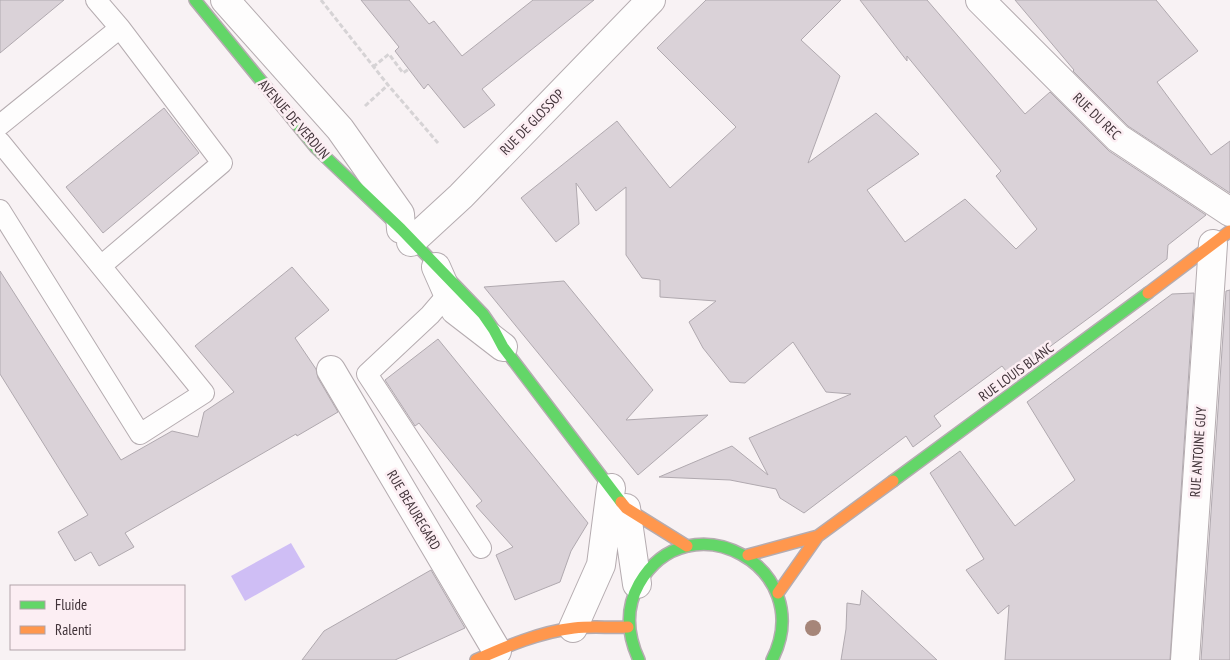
<svg xmlns="http://www.w3.org/2000/svg" width="1230" height="660" viewBox="0 0 1230 660" font-family="'PT Sans Narrow',sans-serif">
	<style>
		.water { fill: #cfbef5 }
		.building { fill: #dad2d8; stroke: #b0a9af }
		.lines { fill: none; stroke-linecap: round; stroke-linejoin: round }
		.lane-casing { stroke: #b5acb0; stroke-width: 22 }
		.street-casing { stroke: #b5acb0; stroke-width: 30 }
		.fast-casing { stroke: #b5acb0; stroke-width: 14 }
		.slow-casing { stroke: #b5acb0; stroke-width: 14 }
		.path { stroke: #d6d3d5; stroke-width: 3; stroke-dasharray: 5 2.5; stroke-linecap: butt }
		.lane { stroke: #fefdfd; stroke-width: 20 }
		.street { stroke: #fefdfd; stroke-width: 28 }
		.fast { stroke: #63d668; stroke-width: 11 }
		.slow { stroke: #ff974d; stroke-width: 11 }
		.tree { fill: #a68679 }
		.labels { text-anchor: middle; dominant-baseline: central; stroke-width: 5; stroke-linejoin: round; paint-order: stroke }
		.street-label { font-size: 14px; fill: #413339; stroke: #fceef3 }
	</style>
	<rect width="100%" height="100%" fill="#f8f2f4"/>
	<!-- water -->
	<path class="water" d="M 291,543 L 305,567 L 245,601 L 231,576 Z"/>
	<!-- building -->
	<path class="building" d="M 0,0 L 64,0 L 0,53 Z
		M 361,0 L 409,0 L 429,24 L 434,21 L 462,56 L 533,0 L 594,0 L 482,89 L 495,105 L 464,128 L 428,84 L 424,89 L 395,51 L 399,47 Z
		M 706,0 L 841,0 L 801,40 L 840,76 L 808,163 L 876,113 L 919,154 L 867,190 L 905,242 L 965,199 L 1016,249 L 1037,229 L 996,176 L 1001,171 L 907,56 L 907,61 L 860,0 L 927,0 L 1025,114 L 1050,92 L 1109,151 L 1206,215 L 1168,245 L 1167,259 L 1097,312 L 1010,376 L 1002,366 L 934,416 L 941,426 L 913,447 L 906,436 L 804,513 L 780,498 L 776,489 L 730,480 L 659,477 L 732,446 L 768,475 L 749,438 L 851,394 L 826,392 L 793,342 L 745,383 L 730,382 L 703,348 L 689,322 L 716,301 L 660,297 L 660,280 L 642,278 L 626,255 L 626,187 L 596,211 L 576,183 L 579,224 L 556,242 L 521,198 L 617,121 L 670,188 L 736,127 L 657,48 Z
		M 1015,0 L 1156,0 L 1198,51 L 1157,82 L 1211,155 L 1230,141 L 1230,193 L 1128,126 L 1073,71 L 1074,70 Z
		M 164,108 L 199,153 L 103,233 L 66,187 Z
		M 292,267 L 329,310 L 295,338 L 316,369 L 318,378 L 338,412 L 297,436 L 296,434 L 125,533 L 134,547 L 99,566 L 91,552 L 75,561 L 58,532 L 88,515 L 0,374 L 0,271 L 121,460 L 172,431 L 198,437 L 204,412 L 234,392 L 195,346 Z
		M 564,281 L 653,390 L 626,420 L 708,415 L 638,475 L 484,287 Z
		M 1230,290 L 1230,660 L 1201,660 L 1226,291 Z
		M 1194,293 L 1170,660 L 1005,660 L 1009,605 L 998,614 L 966,570 L 984,559 L 930,473 L 960,451 L 1015,526 L 1075,480 L 1027,402 L 1172,294 Z
		M 438,339 L 588,523 L 571,551 L 560,582 L 515,600 L 496,555 L 513,547 L 476,506 L 482,501 L 419,423 L 415,426 L 385,380 Z
		M 431,570 L 465,628 L 395,660 L 302,660 L 324,631 Z
		M 862,590 L 937,660 L 841,660 L 846,629 L 847,603 L 860,605 Z"/>
	<g class="lines">
		<!-- lane casing -->
		<g class="lane-casing">
			<path id="lane" d="M 96,0 L 120,28 L 222,163 L 101,266
				M 0,125 L 120,28
				M 0,142 L 204,393 L 140,434 L 0,210
				M 448,294 L 430,315 L 367,374 L 481,548"/>
		</g>
		<!-- street casing -->
		<g class="street-casing">
			<path id="street" d="M 225,0 L 340,129 L 400,214 L 401,229
				M 980,0 L 1118,138 L 1230,212
				M 411,242 L 461,196 L 651,0
				M 436,267 L 455,310 L 503,347
				M 331,370 L 497,651
				M 626,508 L 637,584
				M 573,628 L 601,565 L 611,488
				M 1185,660 L 1213,244"/>
		</g>
		<!-- fast casing -->
		<g class="fast-casing">
			<path id="fast" d="M 195,0 L 316,148 L 401,229 L 483,314 L 494,330 L 503,347 L 621,502
				M 893,481 L 1148,293
				M 639,660 C 627,634 625,609 639,584 C 688,497 819,567 772,660"/>
		</g>
		<!-- slow casing -->
		<g class="slow-casing">
			<path id="slow" d="M 1148,293 L 1230,231
				M 621,502 L 626,508 L 687,546
				M 748,555 L 818,536
				M 778,593 L 818,536 L 893,481
				M 476,660 C 507,646 540,632 574,628 C 592,626 610,628 628,627"/>
		</g>
		<!-- path -->
		<path class="path" d="M 321,0 L 388,85 L 438,143
			M 373,67 L 389,54 L 403,73 L 409,69
			M 365,106 L 388,85"/>
		<!-- lane -->
		<use href="#lane" class="lane"/>
		<!-- street -->
		<use href="#street" class="street"/>
		<!-- fast -->
		<use href="#fast" class="fast"/>
		<!-- slow -->
		<use href="#slow" class="slow"/>
	</g>
	<!-- trees -->
	<circle class="tree" cx="813" cy="628" r="8"/>
	<g class="labels">
		<!-- street labels -->
		<g class="street-label">
			<text transform="translate(1097 116) rotate(44)">RUE DU REC</text>
			<text transform="translate(294 119) rotate(49)">AVENUE DE VERDUN</text>
			<text transform="translate(532 122) rotate(-46)">RUE DE GLOSSOP</text>
			<text transform="translate(1016 372) rotate(-36)">RUE LOUIS BLANC</text>
			<text transform="translate(1198 452) rotate(-86)">RUE ANTOINE GUY</text>
			<text transform="translate(414 510) rotate(59)">RUE BEAUREGARD</text>
		</g>
	</g>
	<!-- legend -->
	<rect x="10" y="585" width="175" height="65" fill="#fceef3" stroke="#b1a3a9"/>
	<rect x="20" y="601" width="25" height="8" fill="#63d668" stroke="#b1a3a9"/>
	<text x="55" y="610" font-size="15" fill="#413339">Fluide</text>
	<rect x="20" y="626" width="25" height="8" fill="#ff974d" stroke="#b1a3a9"/>
	<text x="55" y="635" font-size="15" fill="#413339">Ralenti</text>
</svg>
